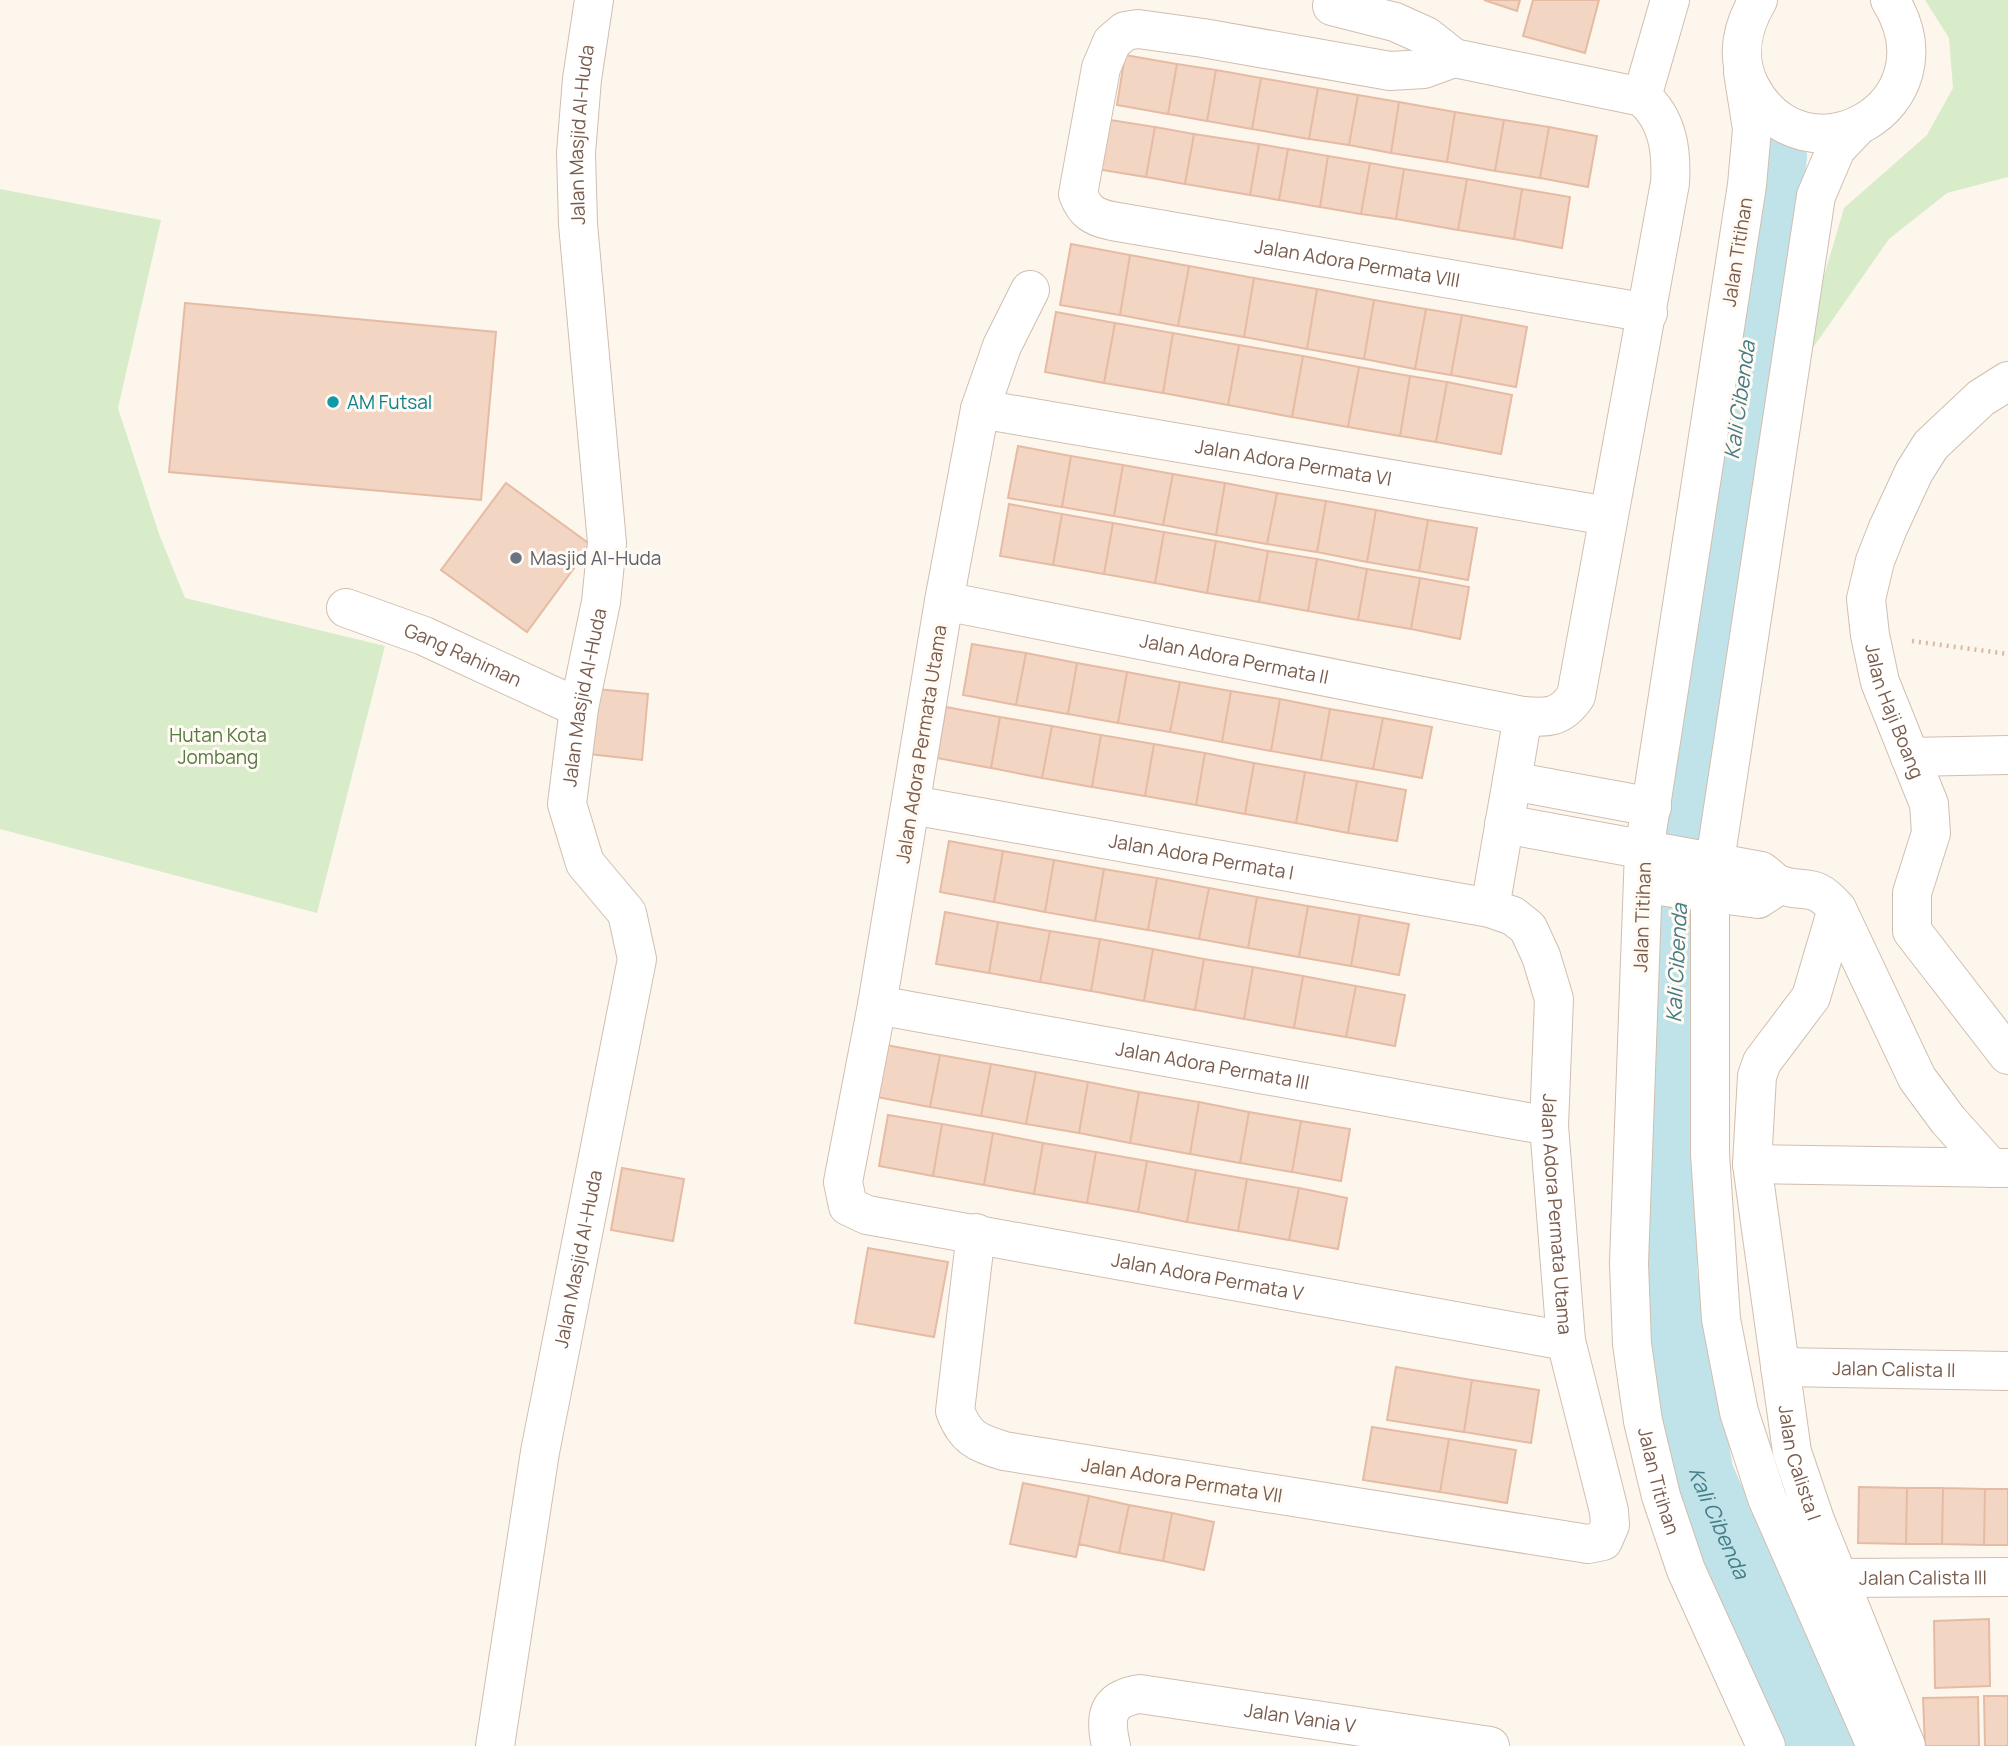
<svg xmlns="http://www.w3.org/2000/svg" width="2008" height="1746" viewBox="0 0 2008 1746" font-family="Manrope,sans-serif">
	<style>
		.green { fill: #d8ecc9 }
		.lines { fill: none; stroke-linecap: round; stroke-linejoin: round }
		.river { stroke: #bfe3e8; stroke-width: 72 }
		.building { fill: #f3d5c3; stroke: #e6bba3; stroke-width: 2 }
		.minor-casing { stroke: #d1beb0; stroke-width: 40 }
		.path { stroke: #d9b8a5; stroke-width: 4.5; stroke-dasharray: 2 5; stroke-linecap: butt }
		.minor { stroke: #fff; stroke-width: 38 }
		.culture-dot { fill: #0f9aa8; stroke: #fffaf3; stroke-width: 2.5 }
		.worship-dot { fill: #6b7280; stroke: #fffaf3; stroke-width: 2.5 }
		.labels { text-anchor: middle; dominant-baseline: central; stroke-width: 6; stroke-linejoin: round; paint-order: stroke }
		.street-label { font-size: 19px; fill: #7a5c4d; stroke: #fffaf3 }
		.culture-label { font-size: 19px; fill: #0d838f; stroke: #fffaf3; text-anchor: start }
		.worship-label { font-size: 19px; fill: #5b616d; stroke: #fffaf3; text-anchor: start }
		.park-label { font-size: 19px; fill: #537a41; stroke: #fffaf3 }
		.water-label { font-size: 21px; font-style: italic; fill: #437c86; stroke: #fffaf3 }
	</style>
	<rect width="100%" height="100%" fill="#fdf6ec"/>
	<!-- green -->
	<path class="green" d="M 1925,0 L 2008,0 L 2008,177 L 1947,193 L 1889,239 L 1796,372 L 1844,208 L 1927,135 L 1953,88 L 1949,38 Z
		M 0,189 L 161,220 L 118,408 L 159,534 L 185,598 L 385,646 L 317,913 L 0,829 Z"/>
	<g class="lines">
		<!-- river -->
		<path class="river" id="s1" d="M 1771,156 L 1684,819 L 1661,1273 L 1698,1476 L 1819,1746"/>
	</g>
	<!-- building -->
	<path class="building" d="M 1484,0 L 1520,0 L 1517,11 Z
		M 1533,0 L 1599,0 L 1585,53 L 1523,36 Z
		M 1125,55 L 1177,64 L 1168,114 L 1117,105 Z
		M 1177,64 L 1216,70 L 1207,121 L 1168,114 Z
		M 1216,70 L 1261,78 L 1252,129 L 1207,121 Z
		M 1261,78 L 1318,88 L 1309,139 L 1252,129 Z
		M 1318,88 L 1358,95 L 1349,145 L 1309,139 Z
		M 1358,95 L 1399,102 L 1391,153 L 1349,145 Z
		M 1399,102 L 1455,112 L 1447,162 L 1391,153 Z
		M 1455,112 L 1504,120 L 1495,171 L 1447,162 Z
		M 1104,119 L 1155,127 L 1146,177 L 1096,169 Z
		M 1504,120 L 1549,127 L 1540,178 L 1495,171 Z
		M 1155,127 L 1194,134 L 1185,184 L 1146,177 Z
		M 1549,127 L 1597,136 L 1588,187 L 1540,178 Z
		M 1194,134 L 1259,144 L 1250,195 L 1185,184 Z
		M 1259,144 L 1288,149 L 1279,200 L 1250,195 Z
		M 1288,149 L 1328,156 L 1320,207 L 1279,200 Z
		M 1328,156 L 1370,163 L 1361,214 L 1320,207 Z
		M 1370,163 L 1404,169 L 1396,219 L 1361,214 Z
		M 1404,169 L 1467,179 L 1458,230 L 1396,219 Z
		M 1467,179 L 1522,189 L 1514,239 L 1458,230 Z
		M 1522,189 L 1570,197 L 1562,248 L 1514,239 Z
		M 1071,244 L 1130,255 L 1120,315 L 1060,305 Z
		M 1130,255 L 1189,266 L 1178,326 L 1120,315 Z
		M 1189,266 L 1254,278 L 1244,337 L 1178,326 Z
		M 1254,278 L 1317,289 L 1307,349 L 1244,337 Z
		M 1317,289 L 1374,300 L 1364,359 L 1307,349 Z
		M 1374,300 L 1426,309 L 1415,369 L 1364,359 Z
		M 185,303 L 496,332 L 481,500 L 169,472 Z
		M 1426,309 L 1462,315 L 1451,375 L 1415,369 Z
		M 1056,312 L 1115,323 L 1104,383 L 1045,372 Z
		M 1462,315 L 1527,327 L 1516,387 L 1451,375 Z
		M 1115,323 L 1173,333 L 1163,393 L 1104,383 Z
		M 1173,333 L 1239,345 L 1228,405 L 1163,393 Z
		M 1239,345 L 1303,356 L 1292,417 L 1228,405 Z
		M 1303,356 L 1359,367 L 1348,427 L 1292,417 Z
		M 1359,367 L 1410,376 L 1400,436 L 1348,427 Z
		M 1410,376 L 1447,382 L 1436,442 L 1400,436 Z
		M 1447,382 L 1512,395 L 1501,454 L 1436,442 Z
		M 1018,446 L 1071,456 L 1062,507 L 1008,498 Z
		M 1071,456 L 1123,465 L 1114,516 L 1062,507 Z
		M 1123,465 L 1173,474 L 1163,525 L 1114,516 Z
		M 1173,474 L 1225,483 L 1216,535 L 1163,525 Z
		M 506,483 L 591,545 L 527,632 L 441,570 Z
		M 1225,483 L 1277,493 L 1267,544 L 1216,535 Z
		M 1277,493 L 1326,501 L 1317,552 L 1267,544 Z
		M 1326,501 L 1376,510 L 1367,562 L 1317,552 Z
		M 1009,504 L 1062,514 L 1053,565 L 1000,556 Z
		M 1376,510 L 1428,520 L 1419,571 L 1367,562 Z
		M 1062,514 L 1113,523 L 1104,574 L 1053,565 Z
		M 1428,520 L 1477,528 L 1468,580 L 1419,571 Z
		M 1113,523 L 1164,532 L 1155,583 L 1104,574 Z
		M 1164,532 L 1216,541 L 1207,593 L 1155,583 Z
		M 1216,541 L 1268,551 L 1259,602 L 1207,593 Z
		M 1268,551 L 1317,559 L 1308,611 L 1259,602 Z
		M 1317,559 L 1367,569 L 1358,620 L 1308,611 Z
		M 1367,569 L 1420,578 L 1411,629 L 1358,620 Z
		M 1420,578 L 1469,587 L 1460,639 L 1411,629 Z
		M 972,644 L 1026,653 L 1016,705 L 963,695 Z
		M 1026,653 L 1077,663 L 1068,714 L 1016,705 Z
		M 1077,663 L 1127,672 L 1118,723 L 1068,714 Z
		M 1127,672 L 1180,682 L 1170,732 L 1118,723 Z
		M 1180,682 L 1231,691 L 1222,742 L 1170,732 Z
		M 596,689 L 648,694 L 642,760 L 589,754 Z
		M 1231,691 L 1280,699 L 1271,751 L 1222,742 Z
		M 1280,699 L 1330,709 L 1321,760 L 1271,751 Z
		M 946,707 L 1000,717 L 991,768 L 937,758 Z
		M 1330,709 L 1383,718 L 1373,769 L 1321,760 Z
		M 1000,717 L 1052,726 L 1042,778 L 991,768 Z
		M 1383,718 L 1432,727 L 1422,778 L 1373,769 Z
		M 1052,726 L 1101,735 L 1092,787 L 1042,778 Z
		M 1101,735 L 1154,744 L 1145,796 L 1092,787 Z
		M 1154,744 L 1205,753 L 1196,805 L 1145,796 Z
		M 1205,753 L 1254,763 L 1245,814 L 1196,805 Z
		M 1254,763 L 1305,772 L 1296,823 L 1245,814 Z
		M 1305,772 L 1357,781 L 1348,833 L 1296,823 Z
		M 1357,781 L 1406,790 L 1397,841 L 1348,833 Z
		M 949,841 L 1003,851 L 994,902 L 940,892 Z
		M 1003,851 L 1054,860 L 1045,912 L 994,902 Z
		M 1054,860 L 1104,869 L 1095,921 L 1045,912 Z
		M 1104,869 L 1157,878 L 1148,930 L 1095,921 Z
		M 1157,878 L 1209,888 L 1199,939 L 1148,930 Z
		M 1209,888 L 1257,897 L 1248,948 L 1199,939 Z
		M 1257,897 L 1308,906 L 1299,957 L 1248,948 Z
		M 1308,906 L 1360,915 L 1351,966 L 1299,957 Z
		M 945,912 L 998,922 L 989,973 L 936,964 Z
		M 1360,915 L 1409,924 L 1399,975 L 1351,966 Z
		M 998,922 L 1050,931 L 1040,982 L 989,973 Z
		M 1050,931 L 1100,939 L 1091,991 L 1040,982 Z
		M 1100,939 L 1153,949 L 1144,1001 L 1091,991 Z
		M 1153,949 L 1204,959 L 1195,1010 L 1144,1001 Z
		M 1204,959 L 1253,967 L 1244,1019 L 1195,1010 Z
		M 1253,967 L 1303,976 L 1294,1028 L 1244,1019 Z
		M 1303,976 L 1356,986 L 1346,1037 L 1294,1028 Z
		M 1356,986 L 1405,995 L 1395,1046 L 1346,1037 Z
		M 886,1045 L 940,1055 L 930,1107 L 877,1097 Z
		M 940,1055 L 991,1064 L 981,1116 L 930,1107 Z
		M 991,1064 L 1036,1072 L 1026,1124 L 981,1116 Z
		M 1036,1072 L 1088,1082 L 1079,1133 L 1026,1124 Z
		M 1088,1082 L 1139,1092 L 1130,1143 L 1079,1133 Z
		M 1139,1092 L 1199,1102 L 1190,1154 L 1130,1143 Z
		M 1199,1102 L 1249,1112 L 1240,1163 L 1190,1154 Z
		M 1249,1112 L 1301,1121 L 1292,1172 L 1240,1163 Z
		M 888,1115 L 942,1124 L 933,1176 L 879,1166 Z
		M 1301,1121 L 1350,1129 L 1341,1181 L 1292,1172 Z
		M 942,1124 L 993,1133 L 984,1185 L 933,1176 Z
		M 993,1133 L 1043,1143 L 1034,1194 L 984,1185 Z
		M 1043,1143 L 1096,1152 L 1087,1203 L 1034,1194 Z
		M 1096,1152 L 1147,1161 L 1138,1212 L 1087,1203 Z
		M 1147,1161 L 1196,1170 L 1187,1222 L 1138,1212 Z
		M 622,1168 L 684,1179 L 673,1241 L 611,1230 Z
		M 1196,1170 L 1247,1179 L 1238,1231 L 1187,1222 Z
		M 1247,1179 L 1299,1188 L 1289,1240 L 1238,1231 Z
		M 1299,1188 L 1347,1198 L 1338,1249 L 1289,1240 Z
		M 868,1248 L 948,1262 L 934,1337 L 855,1323 Z
		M 1396,1367 L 1472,1380 L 1464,1432 L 1387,1420 Z
		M 1472,1380 L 1539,1390 L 1531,1443 L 1464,1432 Z
		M 1372,1427 L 1449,1439 L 1440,1492 L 1363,1480 Z
		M 1449,1439 L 1516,1450 L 1507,1503 L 1440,1492 Z
		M 1023,1483 L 1089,1496 L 1076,1557 L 1010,1544 Z
		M 1859,1487 L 1907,1488 L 1906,1544 L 1858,1543 Z
		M 1907,1488 L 1943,1488 L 1942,1544 L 1906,1544 Z
		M 1943,1488 L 1985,1489 L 1984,1545 L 1942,1544 Z
		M 1985,1489 L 2008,1489 L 2008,1545 L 1984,1545 Z
		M 1089,1496 L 1129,1505 L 1119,1553 L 1079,1544 Z
		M 1129,1505 L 1172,1513 L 1163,1561 L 1119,1553 Z
		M 1172,1513 L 1214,1522 L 1204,1570 L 1163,1561 Z
		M 1989,1619 L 1990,1686 L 1935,1688 L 1934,1621 Z
		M 1984,1696 L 2008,1696 L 2008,1746 L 1985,1746 Z
		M 1978,1697 L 1979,1746 L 1925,1746 L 1923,1698 Z"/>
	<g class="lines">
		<!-- minor casing -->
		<g class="minor-casing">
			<g id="minor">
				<path d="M 1758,0 C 1742,27 1735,56 1750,86 C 1804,190 1956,106 1890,0"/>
				<path id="s2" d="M 1454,58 L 1424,69 L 1390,71 L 1203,38 L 1138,29 L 1125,31 L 1112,42 L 1101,68 L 1078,194 C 1085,212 1093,217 1112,221 L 1648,313"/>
				<path id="s3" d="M 1743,72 L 1752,129 L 1747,185 L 1644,851 L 1629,1263 L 1632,1344 L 1643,1421 L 1661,1496 L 1686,1570 L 1766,1746"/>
				<path d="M 1642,97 L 1670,0"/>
				<path d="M 1856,128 L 1836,149 L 1816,196 L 1710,894 L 1710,1154 L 1721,1319 L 1739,1412 L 1767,1498 L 1876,1746"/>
				<path id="s4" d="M 1030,290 L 1002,346 L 980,409 L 944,601 L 877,1005 L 843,1182 L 848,1206 L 867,1215 L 1566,1341"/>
				<path id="s5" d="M 2008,381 L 1981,398 L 1931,445 L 1914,472 L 1888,528 L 1875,561 L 1866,599 L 1870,635 L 1880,682 L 1929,804 L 1931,833 L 1912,893 L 1912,931 L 2008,1055"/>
				<path id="s6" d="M 980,409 L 1608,516"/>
				<path id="s7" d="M 944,601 L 1523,716 C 1548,718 1561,718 1576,696 L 1670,183 C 1672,151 1668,119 1642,97 L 1454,58 L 1426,36 L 1395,22 L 1332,6"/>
				<path id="s8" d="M 346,608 L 424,636 L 579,708"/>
				<path d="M 1910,757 L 2008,755"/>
				<path d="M 1512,781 L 1652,807"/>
				<path id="s9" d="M 912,805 L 1490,908 L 1513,916 L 1528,928 L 1541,956 L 1554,999 L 1549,1126 L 1566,1341 L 1609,1511 L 1610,1525 L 1603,1541 L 1588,1544 L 1004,1451 C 977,1442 966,1439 955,1411 L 976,1233"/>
				<path d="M 1504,824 L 1761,871 C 1767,875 1774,883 1780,885 C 1808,894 1813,881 1837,909 L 1917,1078 L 1948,1120 L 1991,1168"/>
				<path d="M 1643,884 L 1758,899 L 1779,885"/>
				<path d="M 1490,908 L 1523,716"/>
				<path id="s10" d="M 1837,909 L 1811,997 L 1762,1062 L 1757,1076 L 1752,1164 L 1792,1452 L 1815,1520 L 1906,1746"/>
				<path id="s11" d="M 877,1005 L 1549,1126"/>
				<path d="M 1752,1164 L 2006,1168"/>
				<path id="s12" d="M 1780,1367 L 2008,1371"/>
				<path id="s13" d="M 1837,1578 L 2008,1577"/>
				<path id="s14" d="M 495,1746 L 540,1452 L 637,959 L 627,913 L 585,863 L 567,804 L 579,708 L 601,602 L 607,543 L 578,224 L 576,153 L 582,79 L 594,0"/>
				<path id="s15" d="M 1111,1746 C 1104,1716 1107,1699 1140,1694 L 1490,1746"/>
			</g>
		</g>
		<!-- path -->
		<path class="path" d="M 1912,641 L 2008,654"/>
		<!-- minor -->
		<use href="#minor" class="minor"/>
	</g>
	<!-- markers -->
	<circle class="culture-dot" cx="333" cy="402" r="7"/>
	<circle class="worship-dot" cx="516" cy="558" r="7"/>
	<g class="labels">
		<!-- street labels -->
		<g class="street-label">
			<text stroke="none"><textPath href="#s14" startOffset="1648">Jalan Masjid Al-Huda</textPath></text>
			<text transform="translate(1737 252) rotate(-81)">Jalan Titihan</text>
			<text stroke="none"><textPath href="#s2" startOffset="803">Jalan Adora Permata VIII</textPath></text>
			<text stroke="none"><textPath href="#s6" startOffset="318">Jalan Adora Permata VI</textPath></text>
			<text stroke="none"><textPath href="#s8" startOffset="126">Gang Rahiman</textPath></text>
			<text stroke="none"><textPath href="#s7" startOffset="296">Jalan Adora Permata II</textPath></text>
			<text stroke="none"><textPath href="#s14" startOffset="1082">Jalan Masjid Al-Huda</textPath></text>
			<text stroke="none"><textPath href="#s5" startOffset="385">Jalan Haji Boang</textPath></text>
			<text transform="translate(921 744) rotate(-81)">Jalan Adora Permata Utama</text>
			<text stroke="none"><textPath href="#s9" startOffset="294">Jalan Adora Permata I</textPath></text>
			<text transform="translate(1642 917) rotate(-88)">Jalan Titihan</text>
			<text stroke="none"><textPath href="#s11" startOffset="341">Jalan Adora Permata III</textPath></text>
			<text stroke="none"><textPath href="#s9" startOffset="922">Jalan Adora Permata Utama</textPath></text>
			<text stroke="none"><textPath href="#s14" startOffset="494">Jalan Masjid Al-Huda</textPath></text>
			<text stroke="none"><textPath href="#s4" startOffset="1306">Jalan Adora Permata V</textPath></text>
			<text stroke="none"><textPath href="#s12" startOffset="114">Jalan Calista II</textPath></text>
			<text stroke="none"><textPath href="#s10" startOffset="579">Jalan Calista I</textPath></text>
			<text transform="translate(1182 1480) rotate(9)">Jalan Adora Permata VII</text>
			<text stroke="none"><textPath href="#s3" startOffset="1421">Jalan Titihan</textPath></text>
			<text stroke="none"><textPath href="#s13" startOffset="86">Jalan Calista III</textPath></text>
			<text stroke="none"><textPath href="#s15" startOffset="233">Jalan Vania V</textPath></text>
		</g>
		<!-- culture labels -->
		<g class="culture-label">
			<text x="347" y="402">AM Futsal</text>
		</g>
		<!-- worship labels -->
		<g class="worship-label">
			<text x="530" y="558">Masjid Al-Huda</text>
		</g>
		<!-- park labels -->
		<g class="park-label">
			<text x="218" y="735">Hutan Kota<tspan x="218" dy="22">Jombang</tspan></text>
		</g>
		<!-- water labels -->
		<g class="water-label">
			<text transform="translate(1739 400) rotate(-82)">Kali Cibenda</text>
			<text transform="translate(1676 963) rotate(-87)">Kali Cibenda</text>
			<text stroke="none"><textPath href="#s1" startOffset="1381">Kali Cibenda</textPath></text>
		</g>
	</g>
</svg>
